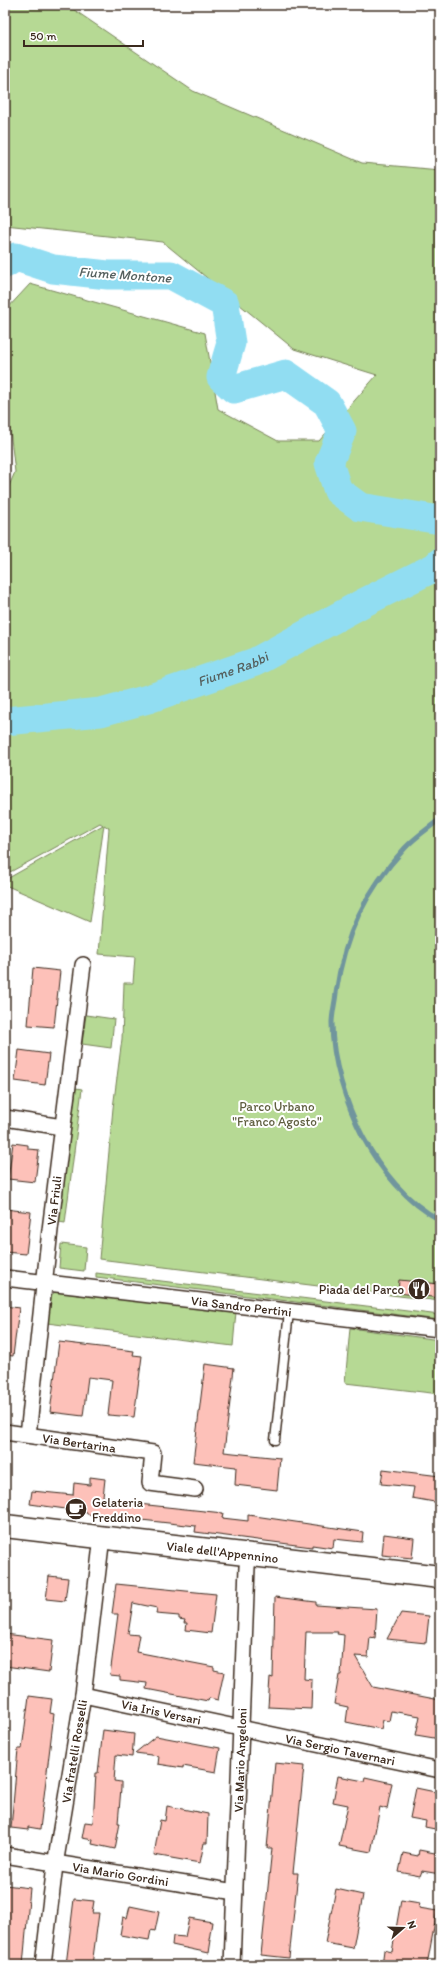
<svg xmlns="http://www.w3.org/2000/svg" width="445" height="1970" viewBox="0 0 445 1970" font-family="Itim,sans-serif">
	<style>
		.green { fill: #b6d994; stroke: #788259 }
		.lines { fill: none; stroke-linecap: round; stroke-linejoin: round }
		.stream { stroke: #6f959d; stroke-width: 5 }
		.river { stroke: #91ddf2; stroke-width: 29 }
		.building { fill: #fdc1b9; stroke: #3b2a1e }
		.service-casing { stroke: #3b2a1e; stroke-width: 11 }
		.minor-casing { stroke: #3b2a1e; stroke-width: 18 }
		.secondary-casing { stroke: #3b2a1e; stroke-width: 25 }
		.service { stroke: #fff; stroke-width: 8 }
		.minor { stroke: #fff; stroke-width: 15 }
		.secondary { stroke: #fff; stroke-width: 22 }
		.labels { text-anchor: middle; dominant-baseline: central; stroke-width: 4; stroke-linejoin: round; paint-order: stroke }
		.park-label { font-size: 13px; fill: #605f41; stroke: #fff }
		.street-label { font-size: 13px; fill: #3b2a1e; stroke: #fff }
		.poi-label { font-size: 13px; fill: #3b2a1e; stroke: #fff; text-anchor: end }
		.water-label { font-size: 14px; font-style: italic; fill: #55605e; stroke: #fff }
	</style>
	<rect width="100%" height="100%" fill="#fff"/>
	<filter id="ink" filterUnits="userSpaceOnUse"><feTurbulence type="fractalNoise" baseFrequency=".025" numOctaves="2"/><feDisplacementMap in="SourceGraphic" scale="8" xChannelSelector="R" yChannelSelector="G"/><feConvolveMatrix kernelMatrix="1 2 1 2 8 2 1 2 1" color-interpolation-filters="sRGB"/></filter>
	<g filter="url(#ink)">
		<!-- green -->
		<path class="green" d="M 5,5 L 67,5 L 193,91 L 362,163 L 440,170 L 440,1301 L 99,1259 L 113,1108 L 122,1039 L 124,983 L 133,983 L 135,957 L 99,954 L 109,828 L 104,825 L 90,922 L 5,885 L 5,880 L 103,825 L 100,823 L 12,871 L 5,873 L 5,495 L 15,472 L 5,388 L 5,311 L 30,284 L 205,333 L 218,409 L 278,441 L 319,441 L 377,375 L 294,349 L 163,242 L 5,225 Z
			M 86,1015 L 114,1019 L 111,1048 L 82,1044 Z
			M 76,1088 L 82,1089 L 65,1223 L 59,1222 Z
			M 61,1244 L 86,1247 L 84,1271 L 59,1268 Z
			M 96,1273 L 440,1315 L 440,1320 L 96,1277 Z
			M 55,1292 L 236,1312 L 233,1346 L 47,1323 L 50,1296 Z
			M 350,1328 L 440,1340 L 440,1394 L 345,1383 Z"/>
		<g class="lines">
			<!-- stream -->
			<path class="stream" d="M 440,819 C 429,828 415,837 405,848 C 365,891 344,936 336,993 C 335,1003 332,1014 332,1023 C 332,1061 346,1104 363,1137 C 380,1169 407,1203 440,1220"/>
			<!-- river -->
			<g class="river">
				<path d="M 5,264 L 16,257 L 53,269 L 108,275 L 171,275 L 225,304 L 231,343 L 221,377 L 234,389 L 286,374 L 327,403 L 342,431 L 329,463 L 338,491 L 360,507 L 440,520"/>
				<path id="s1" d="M 5,721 L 101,712 L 148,699 L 255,662 L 363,603 L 435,567 L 440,562"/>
			</g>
		</g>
		<!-- building -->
		<path class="building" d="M 33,968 L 60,971 L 54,1027 L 28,1025 Z
			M 19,1050 L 49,1054 L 45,1085 L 15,1081 Z
			M 13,1143 L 28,1145 L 28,1149 L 39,1150 L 35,1182 L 8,1179 Z
			M 5,1209 L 31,1212 L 26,1254 L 5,1252 Z
			M 399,1280 L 440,1284 L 440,1298 L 398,1293 Z
			M 5,1306 L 19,1308 L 13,1356 L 5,1355 Z
			M 59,1342 L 134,1351 L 133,1355 L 142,1356 L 134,1417 L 108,1415 L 112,1380 L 88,1377 L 83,1416 L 50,1412 Z
			M 205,1364 L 234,1368 L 224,1452 L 280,1458 L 277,1490 L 235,1485 L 236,1467 L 193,1462 Z
			M 383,1469 L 440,1476 L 440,1503 L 412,1498 L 414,1487 L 381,1484 Z
			M 90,1477 L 105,1479 L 103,1497 L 129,1503 L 223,1513 L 222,1518 L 248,1521 L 248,1515 L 363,1532 L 362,1542 L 334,1539 L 333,1548 L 312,1545 L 312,1547 L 195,1532 L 196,1526 L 87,1514 L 87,1512 L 30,1504 L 32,1491 L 73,1495 L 74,1483 L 90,1485 Z
			M 384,1534 L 414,1538 L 412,1558 L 382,1555 Z
			M 49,1576 L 68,1578 L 65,1601 L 46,1599 Z
			M 116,1584 L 216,1594 L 211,1633 L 186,1630 L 187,1623 L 184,1623 L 185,1620 L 179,1619 L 179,1616 L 156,1614 L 157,1608 L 133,1603 L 128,1634 L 139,1635 L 136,1652 L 214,1667 L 214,1670 L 224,1672 L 218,1700 L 209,1698 L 208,1701 L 146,1689 L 147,1683 L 120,1680 L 120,1676 L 110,1675 L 118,1614 L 112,1614 Z
			M 275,1597 L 316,1602 L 316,1605 L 377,1609 L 375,1638 L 370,1637 L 368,1657 L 355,1656 L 373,1687 L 440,1700 L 440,1739 L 416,1735 L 420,1716 L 391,1711 L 389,1721 L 383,1720 L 381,1729 L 346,1722 L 348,1707 L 334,1704 L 339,1675 L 341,1675 L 344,1635 L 337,1634 L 338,1632 L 306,1632 L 304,1679 L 312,1680 L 311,1709 L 268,1707 L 270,1677 L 273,1678 Z
			M 401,1613 L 429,1616 L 426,1643 L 387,1639 Z
			M 5,1634 L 53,1640 L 49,1672 L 5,1666 Z
			M 29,1696 L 52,1699 L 50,1713 L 54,1714 L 40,1829 L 28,1827 L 28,1830 L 11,1828 L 18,1749 L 22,1749 Z
			M 103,1730 L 134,1734 L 132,1757 L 116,1755 L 114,1781 L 121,1782 L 121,1788 L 118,1823 L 120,1823 L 115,1849 L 92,1844 L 93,1840 L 82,1838 L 85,1822 L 93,1823 L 96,1773 L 98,1773 Z
			M 156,1736 L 220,1748 L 216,1772 L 183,1766 L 183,1768 L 158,1764 L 159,1756 L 135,1753 Z
			M 275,1763 L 304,1766 L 293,1873 L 298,1873 L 289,1958 L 261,1955 L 272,1848 L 267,1848 Z
			M 338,1776 L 364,1781 L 365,1777 L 392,1783 L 387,1809 L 380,1807 L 371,1852 L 339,1846 L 348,1805 L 333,1802 Z
			M 416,1788 L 440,1793 L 440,1830 L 425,1827 L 426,1821 L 410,1818 Z
			M 167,1806 L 208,1814 L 207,1843 L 204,1843 L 200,1863 L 154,1855 L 160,1820 L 165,1821 Z
			M 419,1850 L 440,1854 L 440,1874 L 422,1871 L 420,1876 L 399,1872 L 403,1853 L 418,1856 Z
			M 5,1885 L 30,1888 L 23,1965 L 5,1965 Z
			M 336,1889 L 363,1895 L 353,1948 L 325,1943 Z
			M 74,1899 L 94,1901 L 92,1913 L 99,1913 L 92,1965 L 66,1965 Z
			M 401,1900 L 420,1903 L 419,1908 L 437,1911 L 427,1965 L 382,1965 L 384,1950 L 392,1952 Z
			M 130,1906 L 159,1912 L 155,1931 L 151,1930 L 149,1940 L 120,1935 L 123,1917 L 127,1918 Z
			M 189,1918 L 212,1922 L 209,1940 L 211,1940 L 209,1953 L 172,1945 L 173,1936 L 185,1937 Z"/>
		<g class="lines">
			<!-- service casing -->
			<g class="service-casing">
				<path id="service" d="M 275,1440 L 289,1312"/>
			</g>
			<!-- minor casing -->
			<g class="minor-casing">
				<g id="minor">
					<path d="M 5,1118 L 62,1127"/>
					<path id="s2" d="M 5,1278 L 440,1329"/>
					<path id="s3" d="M 5,1432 L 153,1453 L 150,1483 L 195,1489"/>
					<path id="s4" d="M 28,1435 L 50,1230 L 83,965"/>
					<path id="s5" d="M 83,1695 L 440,1770"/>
					<path id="s6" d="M 5,1855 L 235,1892"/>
					<path id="s7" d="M 43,1965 L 55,1865 L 83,1695 L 101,1545 L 105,1538"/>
					<path id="s8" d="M 232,1965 L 247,1567 L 249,1555"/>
				</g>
			</g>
			<!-- secondary casing -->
			<g class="secondary-casing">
				<g id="secondary">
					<path id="s9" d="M 5,1526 L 440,1577"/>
				</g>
			</g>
			<!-- service -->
			<use href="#service" class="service"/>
			<!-- minor -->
			<use href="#minor" class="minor"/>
			<!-- secondary -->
			<use href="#secondary" class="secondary"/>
		</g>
	</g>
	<!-- icons -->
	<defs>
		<g id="restaurant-disc" transform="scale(1.15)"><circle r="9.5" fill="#3b2a1e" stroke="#fff"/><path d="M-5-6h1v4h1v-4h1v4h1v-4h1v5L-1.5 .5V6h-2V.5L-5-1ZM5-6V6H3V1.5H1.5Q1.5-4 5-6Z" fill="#fff"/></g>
		<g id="cafe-disc" transform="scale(1.15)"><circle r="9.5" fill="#3b2a1e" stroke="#fff"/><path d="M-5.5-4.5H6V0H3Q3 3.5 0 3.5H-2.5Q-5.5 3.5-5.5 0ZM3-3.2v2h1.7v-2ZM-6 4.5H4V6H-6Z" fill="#fff"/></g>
	</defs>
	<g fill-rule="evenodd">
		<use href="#restaurant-disc" x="419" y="1289"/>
		<use href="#cafe-disc" x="76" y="1509"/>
	</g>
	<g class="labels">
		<!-- park labels -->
		<g class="park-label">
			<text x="277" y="1106">Parco Urbano<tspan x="277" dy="15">"Franco Agosto"</tspan></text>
		</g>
		<!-- street labels -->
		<g class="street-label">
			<text stroke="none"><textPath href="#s4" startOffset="236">Via Friuli</textPath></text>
			<text stroke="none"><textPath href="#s2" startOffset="238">Via Sandro Pertini</textPath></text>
			<text stroke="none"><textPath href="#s3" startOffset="75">Via Bertarina</textPath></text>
			<text stroke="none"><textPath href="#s9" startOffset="219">Viale dell'Appennino</textPath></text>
			<text stroke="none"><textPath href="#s5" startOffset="80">Via Iris Versari</textPath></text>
			<text stroke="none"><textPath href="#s5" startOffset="263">Via Sergio Tavernari</textPath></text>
			<text stroke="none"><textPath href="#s7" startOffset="216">Via fratelli Rosselli</textPath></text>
			<text stroke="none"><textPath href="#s8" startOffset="205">Via Mario Angeloni</textPath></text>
			<text stroke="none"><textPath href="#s6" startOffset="117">Via Mario Gordini</textPath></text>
		</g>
		<!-- poi labels -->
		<g class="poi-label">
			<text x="404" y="1289">Piada del Parco</text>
			<text x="92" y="1502" text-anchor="start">Gelateria<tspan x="92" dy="15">Freddino</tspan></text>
		</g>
		<!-- water labels -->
		<g class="water-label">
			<text transform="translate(125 275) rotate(4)">Fiume Montone</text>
			<text stroke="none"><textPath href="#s1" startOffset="235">Fiume Rabbi</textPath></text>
		</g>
	</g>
	<!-- margin -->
	<rect width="445" height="1970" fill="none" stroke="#fff" stroke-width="20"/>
	<rect x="10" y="10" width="425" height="1950" fill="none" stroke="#3b2a1e" stroke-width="1.5" filter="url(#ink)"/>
	<!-- north arrow -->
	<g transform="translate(403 1928) rotate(70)" stroke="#ffffff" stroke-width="3" paint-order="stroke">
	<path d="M0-3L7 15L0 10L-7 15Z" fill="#3b2a1e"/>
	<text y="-6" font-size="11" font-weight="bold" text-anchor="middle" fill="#3b2a1e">N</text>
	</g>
	<!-- scale -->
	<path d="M24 40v6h119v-6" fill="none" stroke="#3b2a1e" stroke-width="2"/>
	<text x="30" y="40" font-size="12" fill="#3b2a1e" stroke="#ffffff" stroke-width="3" paint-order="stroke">50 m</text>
</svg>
